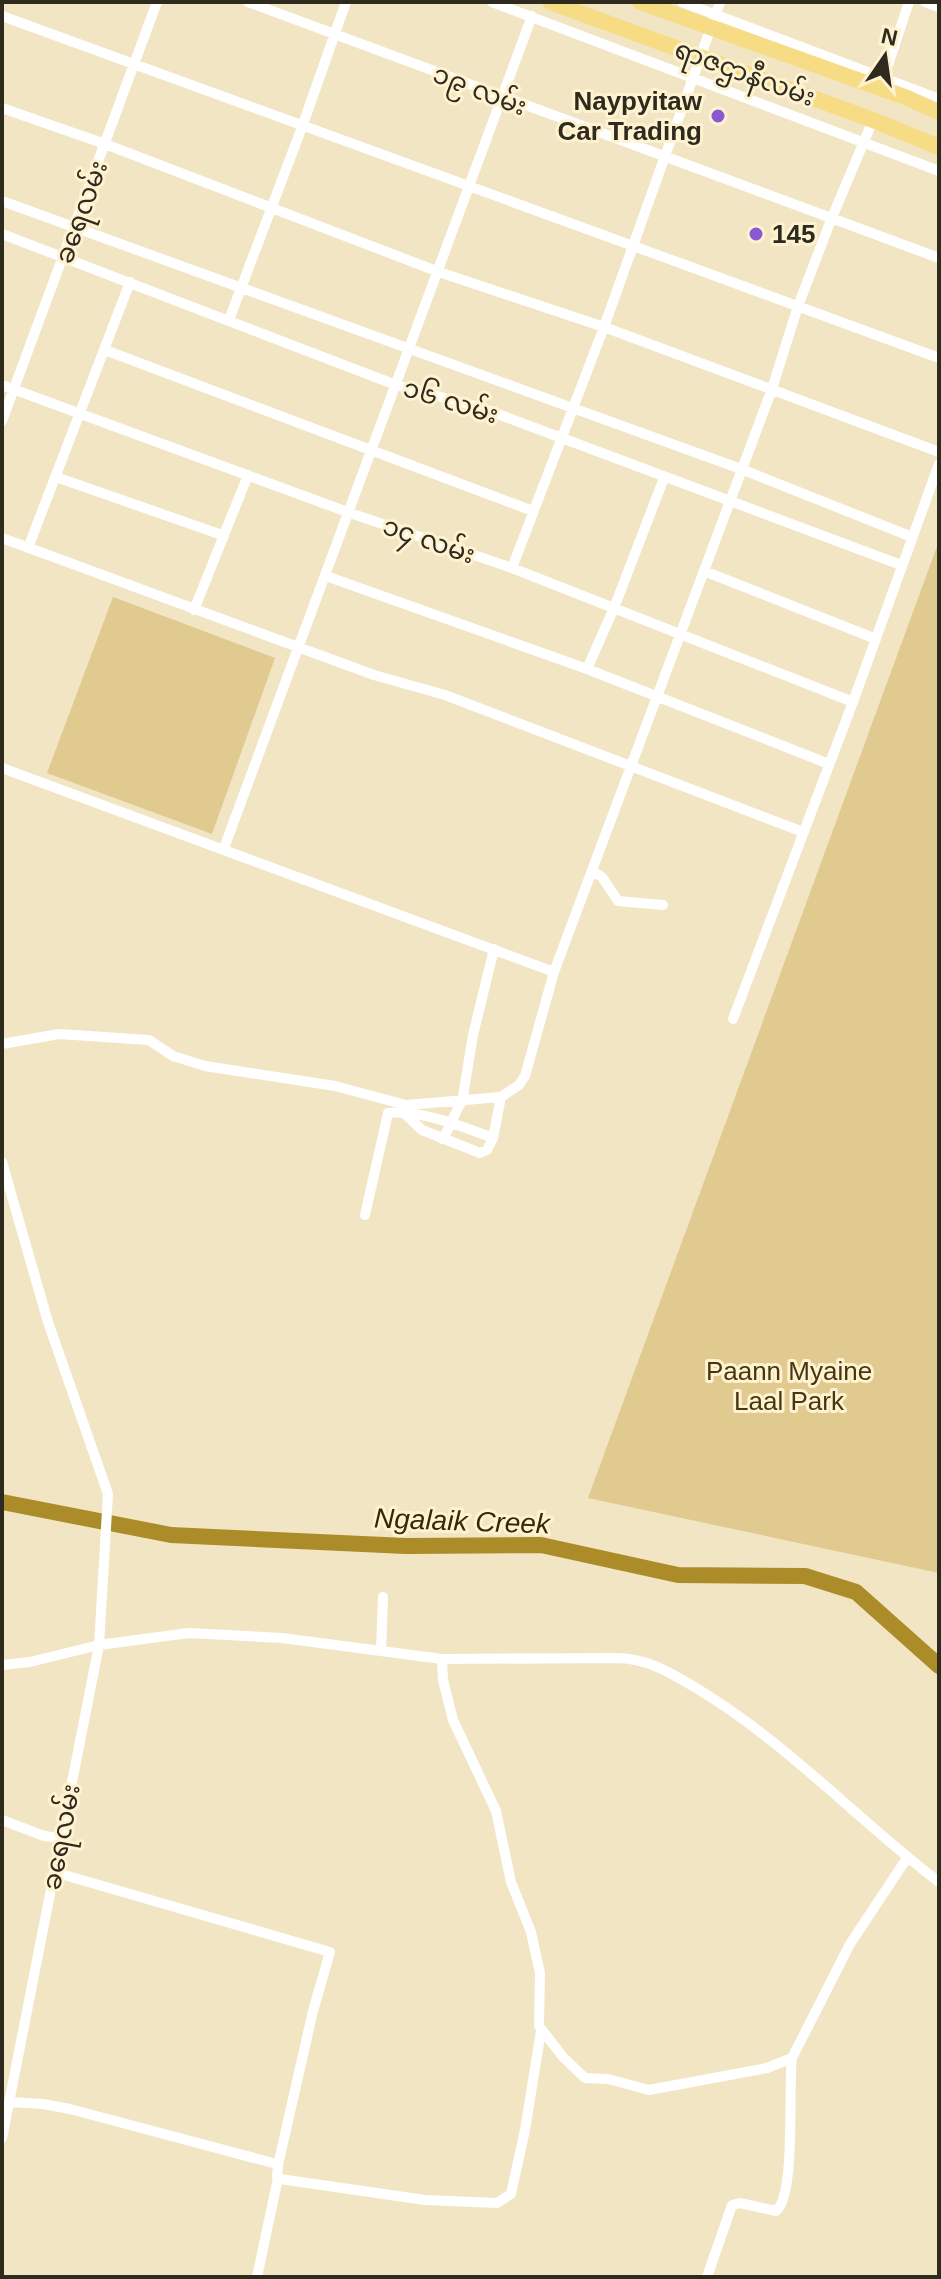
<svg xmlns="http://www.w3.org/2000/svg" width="941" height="2279" viewBox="0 0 941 2279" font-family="Arial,'Noto Sans Myanmar',sans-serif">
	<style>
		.green { fill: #e0ca8f }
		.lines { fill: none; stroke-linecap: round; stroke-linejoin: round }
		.river { stroke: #ac8c28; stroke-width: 16 }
		.minor { stroke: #fff; stroke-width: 10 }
		.primary { stroke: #f7dc86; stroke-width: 16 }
		.poi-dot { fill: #8a58d1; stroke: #fff2d1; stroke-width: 3 }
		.labels { text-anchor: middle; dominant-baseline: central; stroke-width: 6; stroke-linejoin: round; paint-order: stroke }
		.street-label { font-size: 26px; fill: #2f2a1e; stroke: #fff2d1 }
		.poi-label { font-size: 26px; font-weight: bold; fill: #2f2a1e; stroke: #fff2d1; text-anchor: end }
		.park-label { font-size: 26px; fill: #45380f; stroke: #fff2d1 }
		.water-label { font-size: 28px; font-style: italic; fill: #362900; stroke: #fff2d1 }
	</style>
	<rect width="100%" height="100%" fill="#f1e5c4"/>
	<!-- green -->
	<path class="green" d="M 939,541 L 939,1573 L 588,1498 Z
		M 113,597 L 275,658 L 212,834 L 47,773 Z"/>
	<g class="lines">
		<!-- river -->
		<path class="river" d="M 2,1502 L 171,1535 L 406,1546 L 541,1545 L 678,1575 L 805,1576 L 856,1592 L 939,1666"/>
		<!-- minor -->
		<path class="minor" d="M 248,2 L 939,258
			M 492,2 L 939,171
			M 682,2 L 939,99
			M 925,2 L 939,7
			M 2,16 C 314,130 627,243 939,358
			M 883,80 L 909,2
			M 2,108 L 105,144 L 439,272 L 604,327 L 939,452
			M 2,201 L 741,469 L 912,537
			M 2,234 L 396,385 L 479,407 L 901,565
			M 229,320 L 302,127 L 346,2
			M 105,350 L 533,511
			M 2,385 L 350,513 L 512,568 L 853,702
			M 2,421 L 157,2
			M 56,477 L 222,535
			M 2,538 L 374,675 L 445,695 L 803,832
			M 28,548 L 130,282
			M 512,568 L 604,327 L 720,2
			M 704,571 L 876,639
			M 326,576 L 587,669 L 829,764
			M 194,610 L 248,475
			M 587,669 L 614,608 L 664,478
			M 2,768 L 554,972
			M 224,848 L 532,16
			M 592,871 L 602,877 L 618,901 L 663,905
			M 733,1019 L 853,702 L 939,464
			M 2,1044 L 59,1034 L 149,1040 L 173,1056 L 205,1066 L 335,1086 L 406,1105 L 501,1097 L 519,1085 L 525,1076 L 554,972 L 772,389 L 798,306 L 831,220 L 873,120
			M 404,1113 L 422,1130 L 480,1153 L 487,1150 L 493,1138 L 501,1097
			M 442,1139 C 451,1128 454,1112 462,1102 L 473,1035 L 494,949
			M 2,1162 L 48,1322 L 108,1494 L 99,1645 L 2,2138
			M 365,1215 L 388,1113 C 419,1109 464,1127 493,1138
			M 381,1650 L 383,1597
			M 442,1659 L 443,1680 L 453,1720 L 496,1811 L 511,1882 L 531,1932 L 540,1973 L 539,2026 L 563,2057 L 585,2078 L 608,2079 L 649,2090 L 767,2068 L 792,2058 L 850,1944 L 907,1858
			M 2,1665 L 30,1662 L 99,1645 L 189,1633 L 282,1638 L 442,1659 L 618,1658 C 651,1659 674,1675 701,1691 C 789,1745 858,1820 939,1882
			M 2,1820 L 44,1836 L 60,1838
			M 54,1872 L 330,1952 L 313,2011 L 278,2165
			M 9,2102 L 43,2104 L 70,2109 L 273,2163 L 278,2165 L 277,2176 L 280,2179 L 425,2200 L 497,2203 L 511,2194 L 525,2130 L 541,2031
			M 257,2277 L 278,2178
			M 707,2277 L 732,2205 L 740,2203 L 776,2211 C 796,2196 788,2088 792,2058"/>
		<!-- primary -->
		<path class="primary" d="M 550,2 L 873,120 L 939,147
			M 640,2 L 905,97 L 939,112"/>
	</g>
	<!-- markers -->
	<g class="poi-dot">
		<circle cx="718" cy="116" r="8"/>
		<circle cx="756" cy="234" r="8"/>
	</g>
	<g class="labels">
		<!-- street labels -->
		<g class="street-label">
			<text transform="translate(745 73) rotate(20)">ရာဇဌာနီလမ်း</text>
			<text transform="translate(480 90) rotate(21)">၁၉ လမ်း</text>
			<text transform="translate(81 212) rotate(-70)">ခရေလမ်း</text>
			<text transform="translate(451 401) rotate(17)">၁၆ လမ်း</text>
			<text transform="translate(429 540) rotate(19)">၁၄ လမ်း</text>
			<text transform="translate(61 1837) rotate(-79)">ခရေလမ်း</text>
		</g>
		<!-- poi labels -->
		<g class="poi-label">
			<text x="702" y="101">Naypyitaw<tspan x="702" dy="30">Car Trading</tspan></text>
			<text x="772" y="234" text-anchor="start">145</text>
		</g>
		<!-- park labels -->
		<g class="park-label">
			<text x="789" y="1371">Paann Myaine<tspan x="789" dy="30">Laal Park</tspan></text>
		</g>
		<!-- water labels -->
		<g class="water-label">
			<text transform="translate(462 1521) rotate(2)">Ngalaik Creek</text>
		</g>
	</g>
	<!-- border -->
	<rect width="941" height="2279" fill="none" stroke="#2f2a1e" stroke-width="8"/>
	<!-- north arrow -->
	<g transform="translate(885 56) rotate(13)" stroke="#fff2d1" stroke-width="6" paint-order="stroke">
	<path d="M0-6L14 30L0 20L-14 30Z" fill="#2f2a1e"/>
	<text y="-12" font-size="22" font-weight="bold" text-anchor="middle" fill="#2f2a1e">N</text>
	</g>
</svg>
